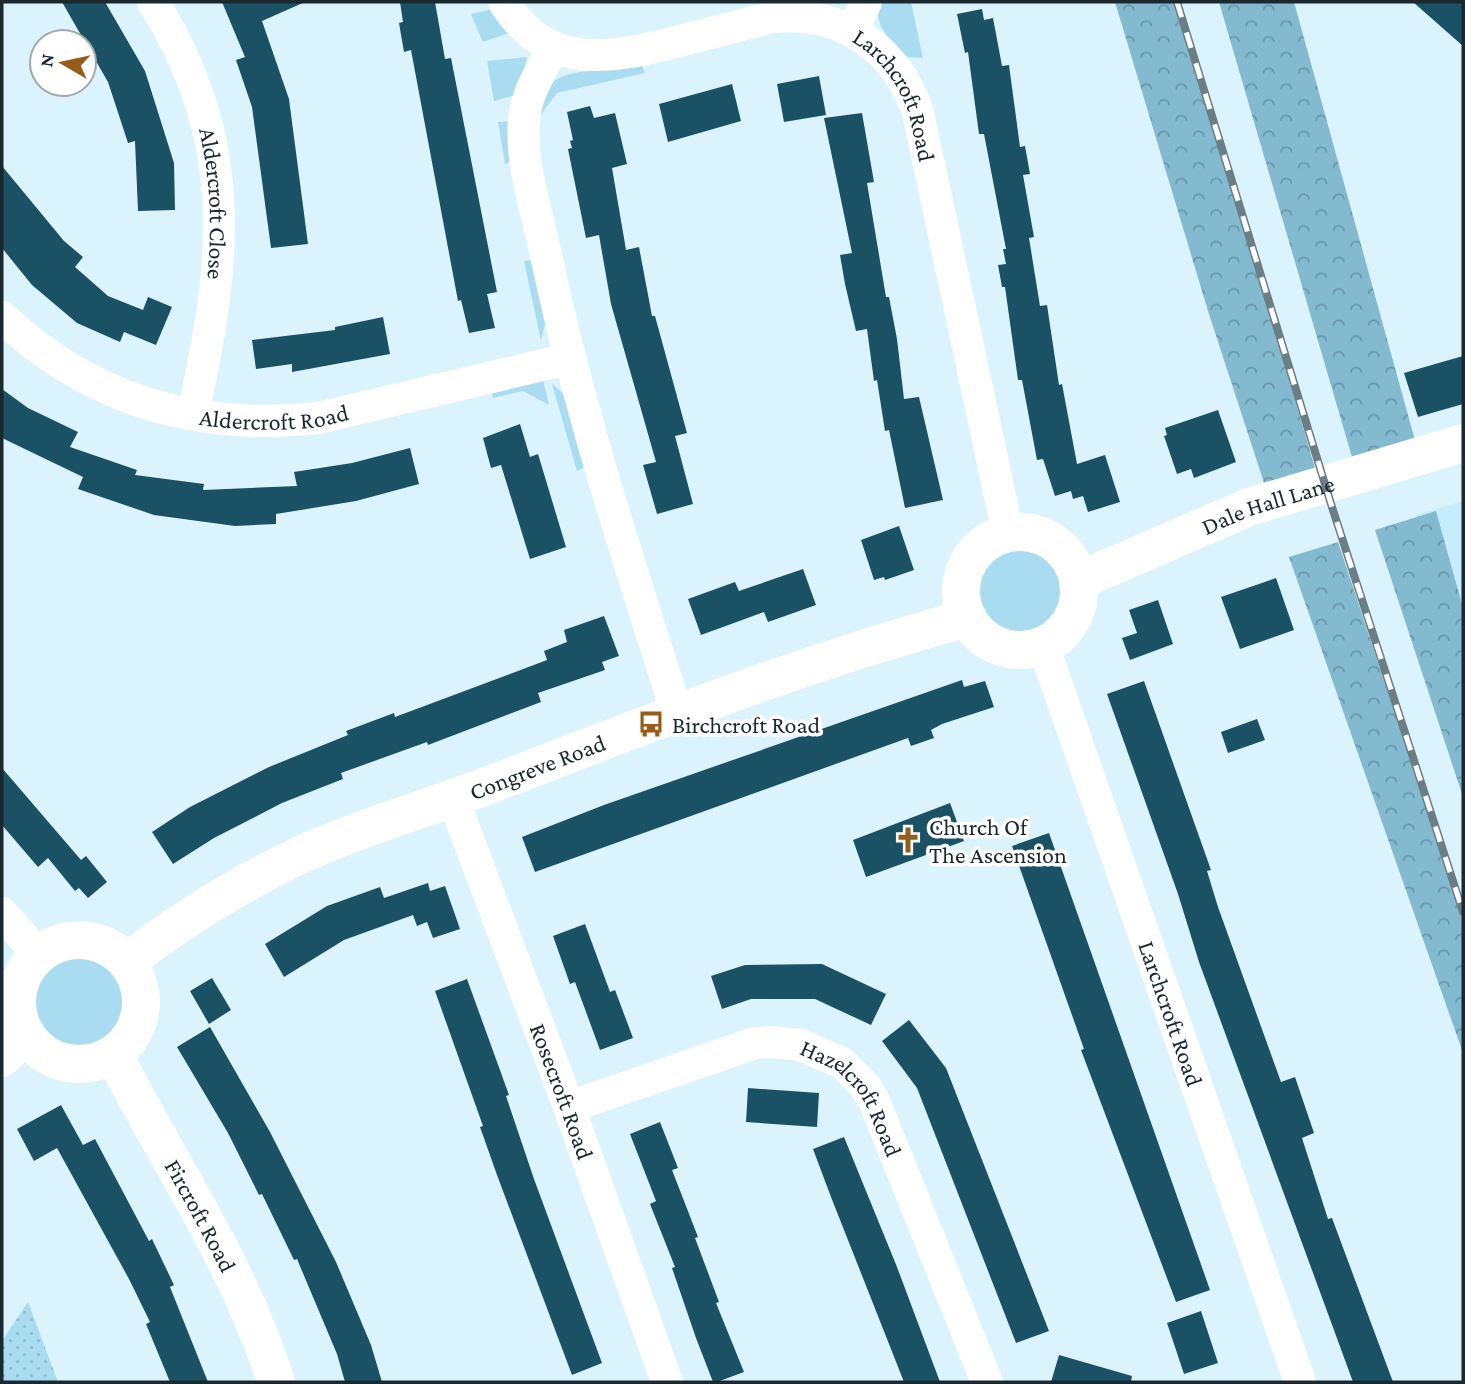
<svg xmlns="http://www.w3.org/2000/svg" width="1465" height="1384" viewBox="0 0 1465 1384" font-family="'Crimson Pro',serif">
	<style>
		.built { fill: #c5edfd }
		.green { fill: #a9dcf1 }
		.forest { fill: url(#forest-crowns) }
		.park { fill: url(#park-dots) }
		.building { fill: #1a5164 }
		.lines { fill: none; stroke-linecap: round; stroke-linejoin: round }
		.minor { stroke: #fff; stroke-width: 32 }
		.tertiary { stroke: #fff; stroke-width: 38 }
		.rail-casing { stroke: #6b7e86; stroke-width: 8 }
		.rail { stroke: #fff; stroke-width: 5; stroke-dasharray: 16; stroke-linecap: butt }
		.labels { text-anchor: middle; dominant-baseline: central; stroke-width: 7; stroke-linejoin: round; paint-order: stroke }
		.street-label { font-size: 24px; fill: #1a2930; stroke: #fff }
		.poi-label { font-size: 24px; fill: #1a2930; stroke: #fff; text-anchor: start }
	</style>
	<defs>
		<pattern id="forest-crowns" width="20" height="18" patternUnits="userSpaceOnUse" patternTransform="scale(1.75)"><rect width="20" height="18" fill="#83bad0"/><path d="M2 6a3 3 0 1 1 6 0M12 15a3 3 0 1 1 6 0" fill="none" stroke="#6a97a9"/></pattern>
		<pattern id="park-dots" width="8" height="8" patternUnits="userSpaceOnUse" patternTransform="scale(1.75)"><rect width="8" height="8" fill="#a9dcf1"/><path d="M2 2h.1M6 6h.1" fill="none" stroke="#91bdcf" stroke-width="1.8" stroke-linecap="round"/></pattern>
	</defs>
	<rect width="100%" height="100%" fill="#dbf3fd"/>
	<!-- built -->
	<path class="built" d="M 1463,501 L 1463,668 L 1416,515 Z"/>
	<!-- green -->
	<path class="green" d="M 879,2 L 911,2 L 923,58 L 907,57 C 891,40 873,27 879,2 Z
		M 493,9 L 509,33 L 483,42 L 471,14 Z
		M 527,57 L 519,94 L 494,101 L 487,61 Z
		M 642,66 L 645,73 L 557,93 L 539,117 C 542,107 544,92 550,85 C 567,65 617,73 642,66 Z
		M 513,121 L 515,159 L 505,164 L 498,122 Z
		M 536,260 L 547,316 L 541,341 L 524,261 Z
		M 543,380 L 549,405 L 523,391 L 493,398 L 490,386 Z
		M 552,384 L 565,395 L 587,466 L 577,471 Z
		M975 591a45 45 0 1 1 90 0a45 45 0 1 1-90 0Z
		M34 1001a45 45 0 1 1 90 0a45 45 0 1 1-90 0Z"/>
	<!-- forest -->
	<path class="forest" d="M 1115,2 L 1179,2 L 1317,475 L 1267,492 L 1208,311 Z
		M 1219,2 L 1294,2 L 1416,444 L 1354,464 Z
		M 1436,511 L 1463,608 L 1463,797 L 1375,530 Z
		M 1338,542 L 1463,918 L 1463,1053 L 1289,557 Z"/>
	<!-- park -->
	<path class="park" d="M 28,1302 L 58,1382 L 2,1382 L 2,1341 Z"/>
	<!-- building -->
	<path class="building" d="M 62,2 L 105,2 L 145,71 L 174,163 L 175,210 L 138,211 L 135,141 L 128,143 L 108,82 Z
		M 222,2 L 305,2 L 262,21 L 289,99 L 308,244 L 271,248 L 252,107 L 236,60 L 245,57 Z
		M 400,2 L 435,2 L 445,59 L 451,58 L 497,292 L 487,294 L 495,328 L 469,333 L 461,300 L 458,301 L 411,50 L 404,52 L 399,23 L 403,22 Z
		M 1413,2 L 1463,2 L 1463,46 Z
		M 982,9 L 984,20 L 993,18 L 1002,66 L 1009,65 L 1020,147 L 1025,146 L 1030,174 L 1023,175 L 1034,237 L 1029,238 L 1040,306 L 1047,305 L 1059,385 L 1062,384 L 1077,464 L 1105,455 L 1120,502 L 1088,512 L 1083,496 L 1073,499 L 1071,491 L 1055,496 L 1043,459 L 1037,460 L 1022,380 L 1018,380 L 1005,287 L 1002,287 L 998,265 L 1006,264 L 1003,249 L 1006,249 L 984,134 L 979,134 L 968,52 L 965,53 L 957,14 Z
		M 819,76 L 826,115 L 784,122 L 777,84 Z
		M 732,84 L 741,121 L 668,142 L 659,104 Z
		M 590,106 L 594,118 L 615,113 L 627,164 L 612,168 L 626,250 L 639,247 L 652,316 L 655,316 L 687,433 L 675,436 L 693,504 L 657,514 L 643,465 L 656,462 L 611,304 L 599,235 L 586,238 L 568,149 L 572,148 L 570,141 L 573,140 L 567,112 Z
		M 862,113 L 874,182 L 867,183 L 886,297 L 889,297 L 897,339 L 904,399 L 919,397 L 943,500 L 905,508 L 889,430 L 885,431 L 877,380 L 874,381 L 867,329 L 856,331 L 845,284 L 840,255 L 852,253 L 824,118 Z
		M 2,166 L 64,241 L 83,257 L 75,267 L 108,296 L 143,310 L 148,297 L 172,307 L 156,345 L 124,332 L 120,342 L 77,323 L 32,285 L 2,248 Z
		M 383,317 L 390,354 L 292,372 L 292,364 L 256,369 L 252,340 L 335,330 L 335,327 Z
		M 1463,356 L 1463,404 L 1418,417 L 1404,373 Z
		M 2,389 L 28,408 L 78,432 L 70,447 L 137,470 L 135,475 L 204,484 L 203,490 L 297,486 L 294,472 L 352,463 L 410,448 L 419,484 L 356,501 L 276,514 L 276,524 L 235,526 L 154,515 L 78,489 L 83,477 L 2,438 Z
		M 1218,410 L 1236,462 L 1194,478 L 1191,469 L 1177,474 L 1164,436 L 1167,435 L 1165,428 Z
		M 520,424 L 530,457 L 538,454 L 566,547 L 530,559 L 501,465 L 491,468 L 483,438 Z
		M 899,526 L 914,570 L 885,580 L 884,577 L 874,580 L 861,540 Z
		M 803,569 L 816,605 L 768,622 L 764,612 L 701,635 L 688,599 L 735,582 L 739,591 Z
		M 1276,578 L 1294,630 L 1240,649 L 1221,597 Z
		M 1158,600 L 1173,644 L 1130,660 L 1122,638 L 1137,633 L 1129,610 Z
		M 604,616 L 619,656 L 602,662 L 605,670 L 538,693 L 541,702 L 428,745 L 427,742 L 341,773 L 343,779 L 282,803 L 214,838 L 173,864 L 152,832 L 190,807 L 269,767 L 348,735 L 346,731 L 394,713 L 395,717 L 547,660 L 544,651 L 567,642 L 564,630 Z
		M 962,680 L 964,687 L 985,681 L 994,707 L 942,724 L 931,730 L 934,738 L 911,746 L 908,738 L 535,872 L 522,837 L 604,805 Z
		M 1144,681 L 1211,870 L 1207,871 L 1218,907 L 1281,1082 L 1295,1077 L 1314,1133 L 1302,1138 L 1328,1219 L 1332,1218 L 1393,1382 L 1353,1382 L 1199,962 L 1178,894 L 1107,694 Z
		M 1257,719 L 1265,740 L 1228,753 L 1221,732 Z
		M 2,768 L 81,860 L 86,856 L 107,882 L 88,898 L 79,888 L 75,891 L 48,858 L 38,867 L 2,825 Z
		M 950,803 L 964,841 L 866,877 L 853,840 Z
		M 1049,833 L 1210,1290 L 1176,1302 L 1081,1050 L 1084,1049 L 1012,846 Z
		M 428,883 L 430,891 L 445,886 L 460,929 L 433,938 L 427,922 L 417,926 L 413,915 L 344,940 L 284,977 L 265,944 L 327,906 L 380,887 L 384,898 Z
		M 585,924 L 610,992 L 615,990 L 633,1038 L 600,1050 L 575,982 L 570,984 L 553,936 Z
		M 822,964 L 886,994 L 871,1025 L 815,999 L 751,999 L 722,1009 L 711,976 L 745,965 Z
		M 212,978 L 231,1010 L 209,1024 L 190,991 Z
		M 467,979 L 509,1095 L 506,1096 L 534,1179 L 602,1363 L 572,1375 L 497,1175 L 480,1127 L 483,1126 L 435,991 Z
		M 909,1020 L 946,1068 L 1049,1331 L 1016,1343 L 917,1088 L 882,1041 Z
		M 210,1027 L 270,1132 L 336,1262 L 371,1345 L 382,1382 L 345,1382 L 337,1354 L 297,1259 L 294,1260 L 262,1194 L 259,1195 L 228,1133 L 177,1047 Z
		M 748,1088 L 819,1093 L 817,1127 L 746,1122 Z
		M 61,1105 L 83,1145 L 95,1139 L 149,1241 L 152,1239 L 174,1285 L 170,1287 L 208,1382 L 170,1382 L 146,1324 L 150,1322 L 129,1279 L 57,1148 L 34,1161 L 17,1129 Z
		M 660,1122 L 678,1168 L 672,1170 L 698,1237 L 695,1238 L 719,1302 L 716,1303 L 744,1372 L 717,1382 L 713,1382 L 696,1338 L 672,1268 L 675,1267 L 650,1204 L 656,1201 L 630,1134 Z
		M 844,1137 L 897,1267 L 940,1382 L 904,1382 L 831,1197 L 813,1149 Z
		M 1201,1311 L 1218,1363 L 1184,1374 L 1167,1323 Z
		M 1059,1355 L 1132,1376 L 1131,1382 L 1051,1382 Z"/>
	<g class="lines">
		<!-- minor -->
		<g class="minor">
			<path id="s1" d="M 153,2 C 240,140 227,261 193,413"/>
			<path id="s2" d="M 504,2 C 548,73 611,58 680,41 C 711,33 742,25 773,17 C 842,10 897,49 918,113 L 1008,533"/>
			<path d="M 853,31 L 866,2"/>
			<path d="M 553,47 C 542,70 526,93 524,120 C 520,166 538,215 547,260 C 580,414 629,563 677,713"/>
			<path id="s3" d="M 2,317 C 90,400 197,431 318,418 L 568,359"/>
			<path id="s4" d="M 1043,645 L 1300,1382"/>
			<path id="s5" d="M 453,799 L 569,1107 L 667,1382"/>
			<path d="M 2,913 L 39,955"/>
			<path id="s6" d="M 569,1107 L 755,1043 L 771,1042 L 801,1045 L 842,1063 L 865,1086 L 874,1101 L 987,1382"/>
		</g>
		<!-- tertiary -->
		<g class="tertiary">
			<circle cx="1020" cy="591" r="59"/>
			<path id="s7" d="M 1078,581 L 1249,507 L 1463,443"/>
			<circle cx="79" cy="1002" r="62"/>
			<path id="s8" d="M 127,962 C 179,921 238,885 298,856 C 363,826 434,807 502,780 C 655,721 809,661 968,618"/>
			<path id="s9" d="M 113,1054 C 169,1163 239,1264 276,1382"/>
			<path d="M 2,1058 L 27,1035"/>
		</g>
		<!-- rail casing -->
		<g class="rail-casing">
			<path id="rail" d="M 1177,2 L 1332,507 L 1463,912"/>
		</g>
		<!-- rail -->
		<use href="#rail" class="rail"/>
	</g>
	<!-- icons -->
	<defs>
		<g id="bus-bare" transform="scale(2.1)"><path d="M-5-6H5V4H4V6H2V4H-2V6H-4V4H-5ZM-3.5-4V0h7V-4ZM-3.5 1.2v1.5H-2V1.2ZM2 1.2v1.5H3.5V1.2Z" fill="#965c1a" stroke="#fff" stroke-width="2.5" paint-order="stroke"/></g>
		<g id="church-bare" transform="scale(2.1)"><path d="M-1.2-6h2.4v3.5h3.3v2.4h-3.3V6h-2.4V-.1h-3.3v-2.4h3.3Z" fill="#965c1a" stroke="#fff" stroke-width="2.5" paint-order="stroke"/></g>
	</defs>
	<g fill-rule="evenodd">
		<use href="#bus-bare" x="651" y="724"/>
		<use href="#church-bare" x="908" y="840"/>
	</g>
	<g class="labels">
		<!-- street labels -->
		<g class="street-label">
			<text stroke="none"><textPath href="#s2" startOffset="455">Larchcroft Road</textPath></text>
			<text stroke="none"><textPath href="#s1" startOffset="214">Aldercroft Close</textPath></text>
			<text stroke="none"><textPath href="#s3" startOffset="299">Aldercroft Road</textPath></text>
			<text stroke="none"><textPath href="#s7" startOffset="205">Dale Hall Lane</textPath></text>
			<text stroke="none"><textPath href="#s8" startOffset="457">Congreve Road</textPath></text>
			<text stroke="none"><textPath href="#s4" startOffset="390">Larchcroft Road</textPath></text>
			<text stroke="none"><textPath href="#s5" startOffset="312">Rosecroft Road</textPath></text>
			<text stroke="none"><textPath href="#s6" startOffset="320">Hazelcroft Road</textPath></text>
			<text stroke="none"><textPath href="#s9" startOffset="184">Fircroft Road</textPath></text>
		</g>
		<!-- poi labels -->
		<g class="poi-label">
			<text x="672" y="724">Birchcroft Road</text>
			<text x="929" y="826">Church Of<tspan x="929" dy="28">The Ascension</tspan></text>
		</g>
	</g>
	<!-- border -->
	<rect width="1465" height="1384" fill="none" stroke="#1a2930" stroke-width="7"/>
	<!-- north arrow -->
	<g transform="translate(63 63) rotate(279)"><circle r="33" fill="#ffffff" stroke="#a3a9ac" stroke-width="2"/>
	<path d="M0-5L12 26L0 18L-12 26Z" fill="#965c1a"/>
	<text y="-10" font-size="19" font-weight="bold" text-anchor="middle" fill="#1a2930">N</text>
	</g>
</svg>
